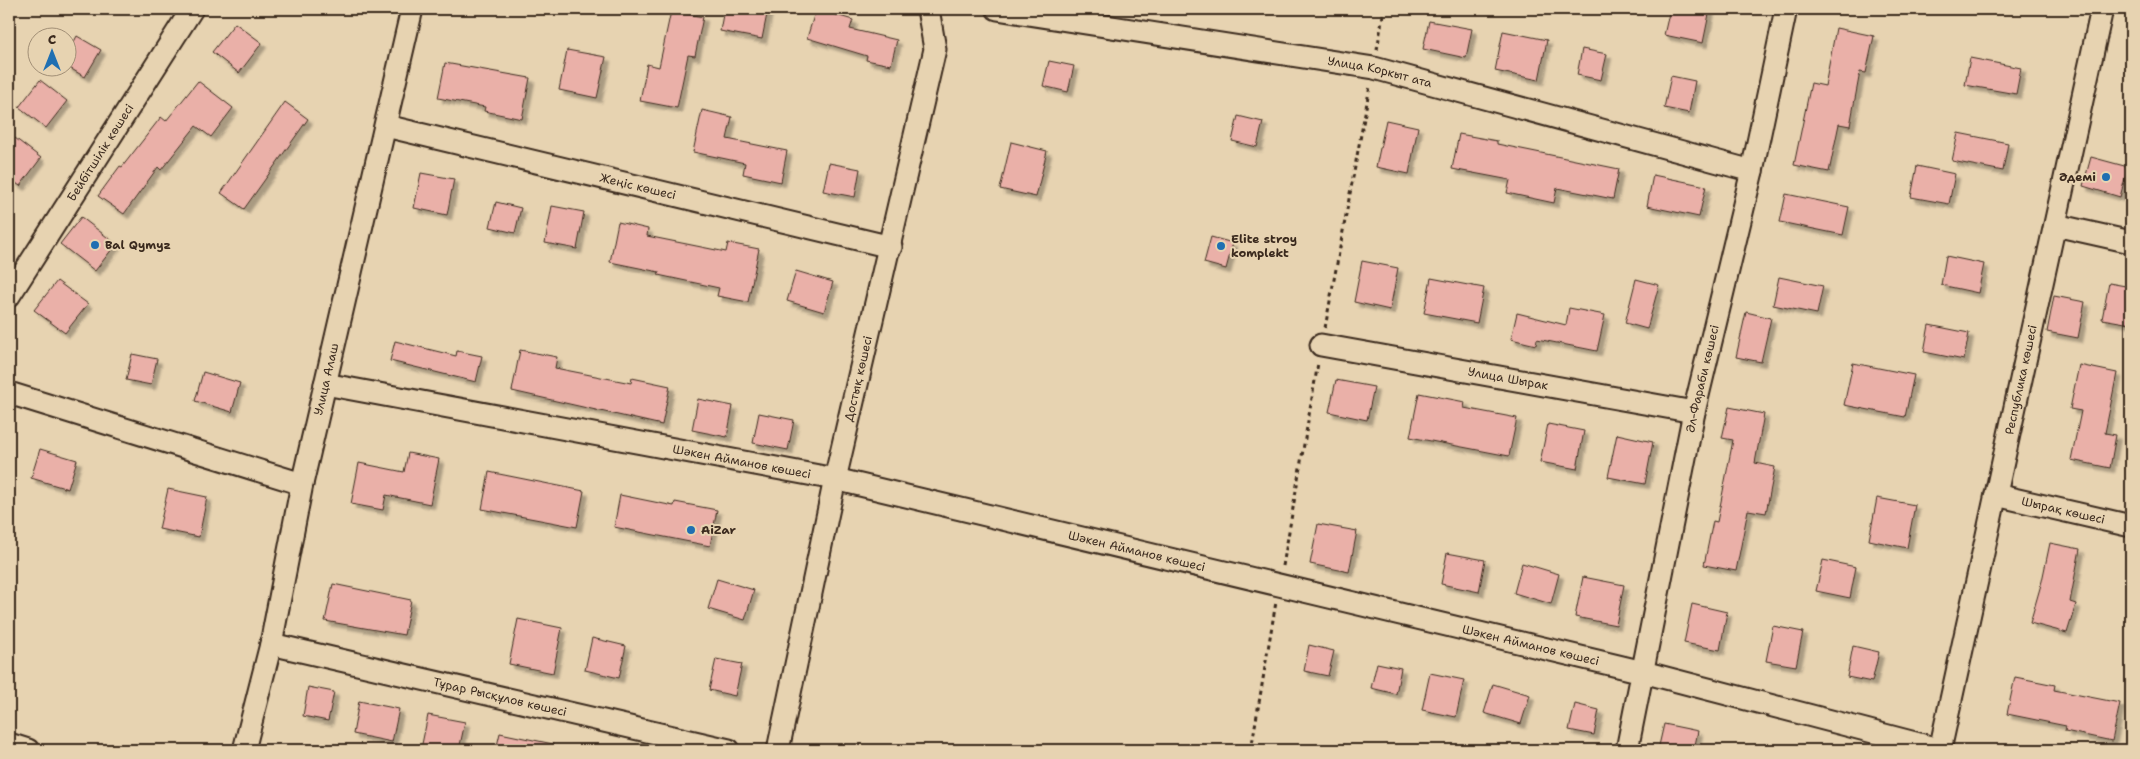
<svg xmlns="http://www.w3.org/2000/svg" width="2140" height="759" viewBox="0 0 2140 759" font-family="'Shantell Sans',sans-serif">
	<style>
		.building { fill: #eab0a8; stroke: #3b2a1e; filter: url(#shadow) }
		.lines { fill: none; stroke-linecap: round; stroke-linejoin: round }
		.minor-casing { stroke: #3b2a1e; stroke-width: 25 }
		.path { stroke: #3b2a1e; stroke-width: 3; stroke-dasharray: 4 4; stroke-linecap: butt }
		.minor { stroke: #e7d3b1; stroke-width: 21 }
		.poi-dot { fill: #1f6fb2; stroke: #e7d3b1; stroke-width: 2 }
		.labels { text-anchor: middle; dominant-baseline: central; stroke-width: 4; stroke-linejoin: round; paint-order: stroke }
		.street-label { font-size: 12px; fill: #3b2a1e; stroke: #e7d3b1 }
		.poi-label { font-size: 12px; font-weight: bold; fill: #3b2a1e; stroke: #e7d3b1; text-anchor: start }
	</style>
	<defs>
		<filter id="shadow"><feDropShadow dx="4.5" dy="4.5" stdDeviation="1" flood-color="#0004"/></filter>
	</defs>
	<rect width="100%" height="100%" fill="#e7d3b1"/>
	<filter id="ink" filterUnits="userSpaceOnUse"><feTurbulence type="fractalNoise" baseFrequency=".02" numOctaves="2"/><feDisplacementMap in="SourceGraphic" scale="10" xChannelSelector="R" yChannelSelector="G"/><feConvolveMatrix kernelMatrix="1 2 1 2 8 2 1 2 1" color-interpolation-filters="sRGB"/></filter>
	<g filter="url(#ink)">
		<!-- building -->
		<path class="building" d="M 724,9 L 768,9 L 762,39 L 720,31 Z
			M 816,9 L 853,20 L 850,29 L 897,40 L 891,65 L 866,60 L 867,56 L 807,38 Z
			M 1670,9 L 1710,9 L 1703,43 L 1664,35 Z
			M 671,11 L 703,17 L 695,56 L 688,55 L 677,108 L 640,101 L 647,64 L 659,67 Z
			M 1429,21 L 1472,29 L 1466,58 L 1423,49 Z
			M 235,23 L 262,43 L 239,73 L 212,52 Z
			M 1836,28 L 1874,36 L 1866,73 L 1860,72 L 1850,126 L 1839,124 L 1829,172 L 1794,165 L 1811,83 L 1825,86 Z
			M 1503,31 L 1547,40 L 1539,80 L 1495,71 Z
			M 77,36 L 101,50 L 85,77 L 68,67 L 68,53 Z
			M 1582,49 L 1607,54 L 1601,80 L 1577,75 Z
			M 567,50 L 606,57 L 597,98 L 559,90 Z
			M 1970,58 L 2021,68 L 2016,94 L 1965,85 Z
			M 1049,61 L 1074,66 L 1068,92 L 1043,86 Z
			M 445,63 L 530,78 L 522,119 L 484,111 L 485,107 L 438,98 Z
			M 1671,76 L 1695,81 L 1689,113 L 1664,108 Z
			M 40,80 L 67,101 L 46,128 L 19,107 Z
			M 198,81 L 233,108 L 211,137 L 196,126 L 161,170 L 158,167 L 124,214 L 98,196 L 120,166 L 122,167 L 161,117 L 166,121 Z
			M 285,102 L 308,119 L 244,209 L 221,193 Z
			M 702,110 L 732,117 L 727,139 L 787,151 L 781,182 L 743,174 L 745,163 L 693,152 Z
			M 1238,116 L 1263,122 L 1257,147 L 1232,141 Z
			M 1386,120 L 1418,127 L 1409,174 L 1376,167 Z
			M 1958,133 L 2008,143 L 2003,171 L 1952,161 Z
			M 1459,134 L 1497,141 L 1497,144 L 1619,169 L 1613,199 L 1557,188 L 1554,203 L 1507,193 L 1510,180 L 1452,169 Z
			M 15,138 L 41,158 L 20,186 L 9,178 L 9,146 Z
			M 1011,142 L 1047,151 L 1036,197 L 1000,189 Z
			M 2091,157 L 2128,167 L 2120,197 L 2083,186 Z
			M 829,163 L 860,169 L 855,197 L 823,191 Z
			M 1917,166 L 1955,174 L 1949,204 L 1911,197 Z
			M 421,173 L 454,179 L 447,215 L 414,208 Z
			M 1653,175 L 1706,186 L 1699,217 L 1647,206 Z
			M 1786,194 L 1849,207 L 1843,235 L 1780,222 Z
			M 496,202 L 521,208 L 515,233 L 490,227 Z
			M 552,206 L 584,212 L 577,249 L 545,243 Z
			M 81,217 L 116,244 L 95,271 L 60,244 Z
			M 618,222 L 648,229 L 647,236 L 726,252 L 728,243 L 759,249 L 748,302 L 717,296 L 719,288 L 658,275 L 659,272 L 610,262 Z
			M 1211,237 L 1233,243 L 1226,269 L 1204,263 Z
			M 1946,256 L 1984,264 L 1978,293 L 1941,285 Z
			M 1362,261 L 1398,268 L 1390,310 L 1354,302 Z
			M 796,271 L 833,282 L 824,312 L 787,301 Z
			M 1779,277 L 1823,286 L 1817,314 L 1773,305 Z
			M 1431,278 L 1484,288 L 1477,323 L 1424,313 Z
			M 1636,279 L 1659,285 L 1647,329 L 1625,323 Z
			M 57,281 L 88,304 L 65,333 L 34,310 Z
			M 2109,283 L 2131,287 L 2131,324 L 2102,319 Z
			M 2054,296 L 2085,302 L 2078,338 L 2047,332 Z
			M 1569,308 L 1605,315 L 1597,351 L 1537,339 L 1536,345 L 1511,339 L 1517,313 L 1566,325 Z
			M 1746,312 L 1771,318 L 1761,362 L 1736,357 Z
			M 1929,325 L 1969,333 L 1964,360 L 1924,352 Z
			M 395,341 L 456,356 L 457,351 L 482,356 L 476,382 L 390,361 Z
			M 520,350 L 557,357 L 555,368 L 631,383 L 632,378 L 670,386 L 662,425 L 512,391 Z
			M 132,354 L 157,359 L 151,385 L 126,380 Z
			M 1853,363 L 1914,375 L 1905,417 L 1844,405 Z
			M 2079,365 L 2117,373 L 2105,433 L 2116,435 L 2110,468 L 2071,460 L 2081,411 L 2070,409 Z
			M 203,372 L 240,383 L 232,412 L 195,401 Z
			M 1336,380 L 1374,387 L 1367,420 L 1329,412 Z
			M 1419,393 L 1465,402 L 1464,408 L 1517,418 L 1509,456 L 1410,437 Z
			M 698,399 L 733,406 L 727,437 L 692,430 Z
			M 1729,407 L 1764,414 L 1755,463 L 1775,467 L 1766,513 L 1748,510 L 1736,571 L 1704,565 L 1713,521 L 1717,522 L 1733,440 L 1722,438 Z
			M 759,413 L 794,420 L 788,450 L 753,443 Z
			M 1548,424 L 1584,431 L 1577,469 L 1540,462 Z
			M 1617,434 L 1653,442 L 1645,484 L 1608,477 Z
			M 40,449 L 77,460 L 68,489 L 31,478 Z
			M 408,453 L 439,459 L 430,504 L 386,495 L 383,510 L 351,504 L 359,463 L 404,472 Z
			M 489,472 L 584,491 L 577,527 L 482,509 Z
			M 168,489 L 207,497 L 199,537 L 159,529 Z
			M 620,495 L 674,506 L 675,502 L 717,510 L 710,546 L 614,527 Z
			M 1877,498 L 1915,505 L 1907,548 L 1869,540 Z
			M 1318,524 L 1357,531 L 1349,572 L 1310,564 Z
			M 2050,543 L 2080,549 L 2070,602 L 2076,604 L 2067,633 L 2030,623 L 2042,581 Z
			M 1447,553 L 1485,560 L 1479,592 L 1441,584 Z
			M 1823,560 L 1856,567 L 1850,598 L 1816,591 Z
			M 1522,563 L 1559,574 L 1551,604 L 1514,593 Z
			M 1583,577 L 1624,585 L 1616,625 L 1575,617 Z
			M 717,579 L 754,590 L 745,620 L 708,609 Z
			M 333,584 L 411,600 L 404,635 L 325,621 Z
			M 1692,604 L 1727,612 L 1720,650 L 1684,643 Z
			M 518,619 L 562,628 L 553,673 L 509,664 Z
			M 1773,626 L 1803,632 L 1796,666 L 1766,661 Z
			M 592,638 L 626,646 L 619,678 L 585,670 Z
			M 1309,645 L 1334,651 L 1328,676 L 1304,671 Z
			M 1853,646 L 1879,652 L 1872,682 L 1847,677 Z
			M 716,659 L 742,664 L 735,696 L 709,690 Z
			M 1377,663 L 1401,668 L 1396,694 L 1371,688 Z
			M 1430,673 L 1464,680 L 1456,717 L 1422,710 Z
			M 2015,677 L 2055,685 L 2054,690 L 2120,703 L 2112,741 L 2065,731 L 2066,726 L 2007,714 Z
			M 1493,684 L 1530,695 L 1521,724 L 1484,713 Z
			M 308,687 L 334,692 L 328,721 L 303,716 Z
			M 359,701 L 399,709 L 392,742 L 353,734 Z
			M 1575,704 L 1599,710 L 1594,735 L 1569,730 Z
			M 428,715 L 465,722 L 459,750 L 421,749 Z
			M 1664,724 L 1698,731 L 1694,750 L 1658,750 Z
			M 500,733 L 553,744 L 552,750 L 496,750 Z"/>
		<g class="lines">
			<!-- minor casing -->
			<g class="minor-casing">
				<g id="minor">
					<path id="s1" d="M 997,9 L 1374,68 L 1752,171"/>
					<path id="s2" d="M 386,126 L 891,247"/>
					<path d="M 2055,225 L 2131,242"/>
					<path id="s3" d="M 9,296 L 192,9"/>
					<path id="s4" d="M 1321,345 L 1694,412"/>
					<path id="s5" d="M 325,384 L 835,479 L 1643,672 L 1942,750"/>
					<path d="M 9,393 L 302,484"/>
					<path id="s6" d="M 1996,495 L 2131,526"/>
					<path id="s7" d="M 271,644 L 729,750"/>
					<path d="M 9,744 L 28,750"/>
					<path id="s8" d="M 244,750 L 271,644 L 302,484 L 412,9"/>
					<path id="s9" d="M 778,750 L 835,479 L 935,49 L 928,9"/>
					<path id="s10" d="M 1627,750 L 1694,412 L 1752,171 L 1786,9"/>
					<path id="s11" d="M 1940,750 L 2102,9"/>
				</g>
			</g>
			<!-- path -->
			<path class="path" d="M 1377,50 L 1384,9
				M 1325,328 L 1370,86
				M 1283,566 L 1318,363
				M 1251,750 L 1276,602"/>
			<!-- minor -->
			<use href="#minor" class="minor"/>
		</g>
	</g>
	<!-- markers -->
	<g class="poi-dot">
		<circle cx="2106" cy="177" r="5"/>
		<circle cx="95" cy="245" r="5"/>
		<circle cx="1221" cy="246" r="5"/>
		<circle cx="691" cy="530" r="5"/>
	</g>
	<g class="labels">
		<!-- street labels -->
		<g class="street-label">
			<text stroke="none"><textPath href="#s1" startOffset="388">Улица Коркыт ата</textPath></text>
			<text stroke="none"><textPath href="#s3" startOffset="170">Бейбітшілік көшесі</textPath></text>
			<text stroke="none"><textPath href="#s2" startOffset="259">Жеңіс көшесі</textPath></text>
			<text stroke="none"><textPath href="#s8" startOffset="380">Улица Алаш</textPath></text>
			<text stroke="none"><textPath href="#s9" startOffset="380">Достық көшесі</textPath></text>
			<text stroke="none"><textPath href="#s4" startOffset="190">Улица Шырак</textPath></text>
			<text stroke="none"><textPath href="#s10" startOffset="379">Әл-Фараби көшесі</textPath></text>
			<text stroke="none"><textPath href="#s11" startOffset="379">Республика көшесі</textPath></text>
			<text stroke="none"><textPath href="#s5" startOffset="424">Шәкен Айманов көшесі</textPath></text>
			<text stroke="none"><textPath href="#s6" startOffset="69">Шырақ көшесі</textPath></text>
			<text stroke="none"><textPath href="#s5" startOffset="829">Шәкен Айманов көшесі</textPath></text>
			<text stroke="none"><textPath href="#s5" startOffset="1234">Шәкен Айманов көшесі</textPath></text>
			<text stroke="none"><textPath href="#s7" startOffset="235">Тұрар Рысқұлов көшесі</textPath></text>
		</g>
		<!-- poi labels -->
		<g class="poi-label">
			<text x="2096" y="177" text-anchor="end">Әдемі</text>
			<text x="1231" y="239">Elite stroy<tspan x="1231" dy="14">komplekt</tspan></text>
			<text x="105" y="245">Bal Qymyz</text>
			<text x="701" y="530">AiZar</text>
		</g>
	</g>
	<!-- margin -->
	<rect width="2140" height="759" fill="none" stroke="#e7d3b1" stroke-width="30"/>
	<rect x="15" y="15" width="2110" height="729" fill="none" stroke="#3b2a1e" stroke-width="2" filter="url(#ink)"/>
	<!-- north arrow -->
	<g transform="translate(52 52)"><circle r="24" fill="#e7d3b1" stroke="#a28f76"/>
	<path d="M0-4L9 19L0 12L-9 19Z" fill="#1f6fb2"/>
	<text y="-8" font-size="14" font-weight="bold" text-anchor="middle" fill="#3b2a1e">С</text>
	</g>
</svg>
